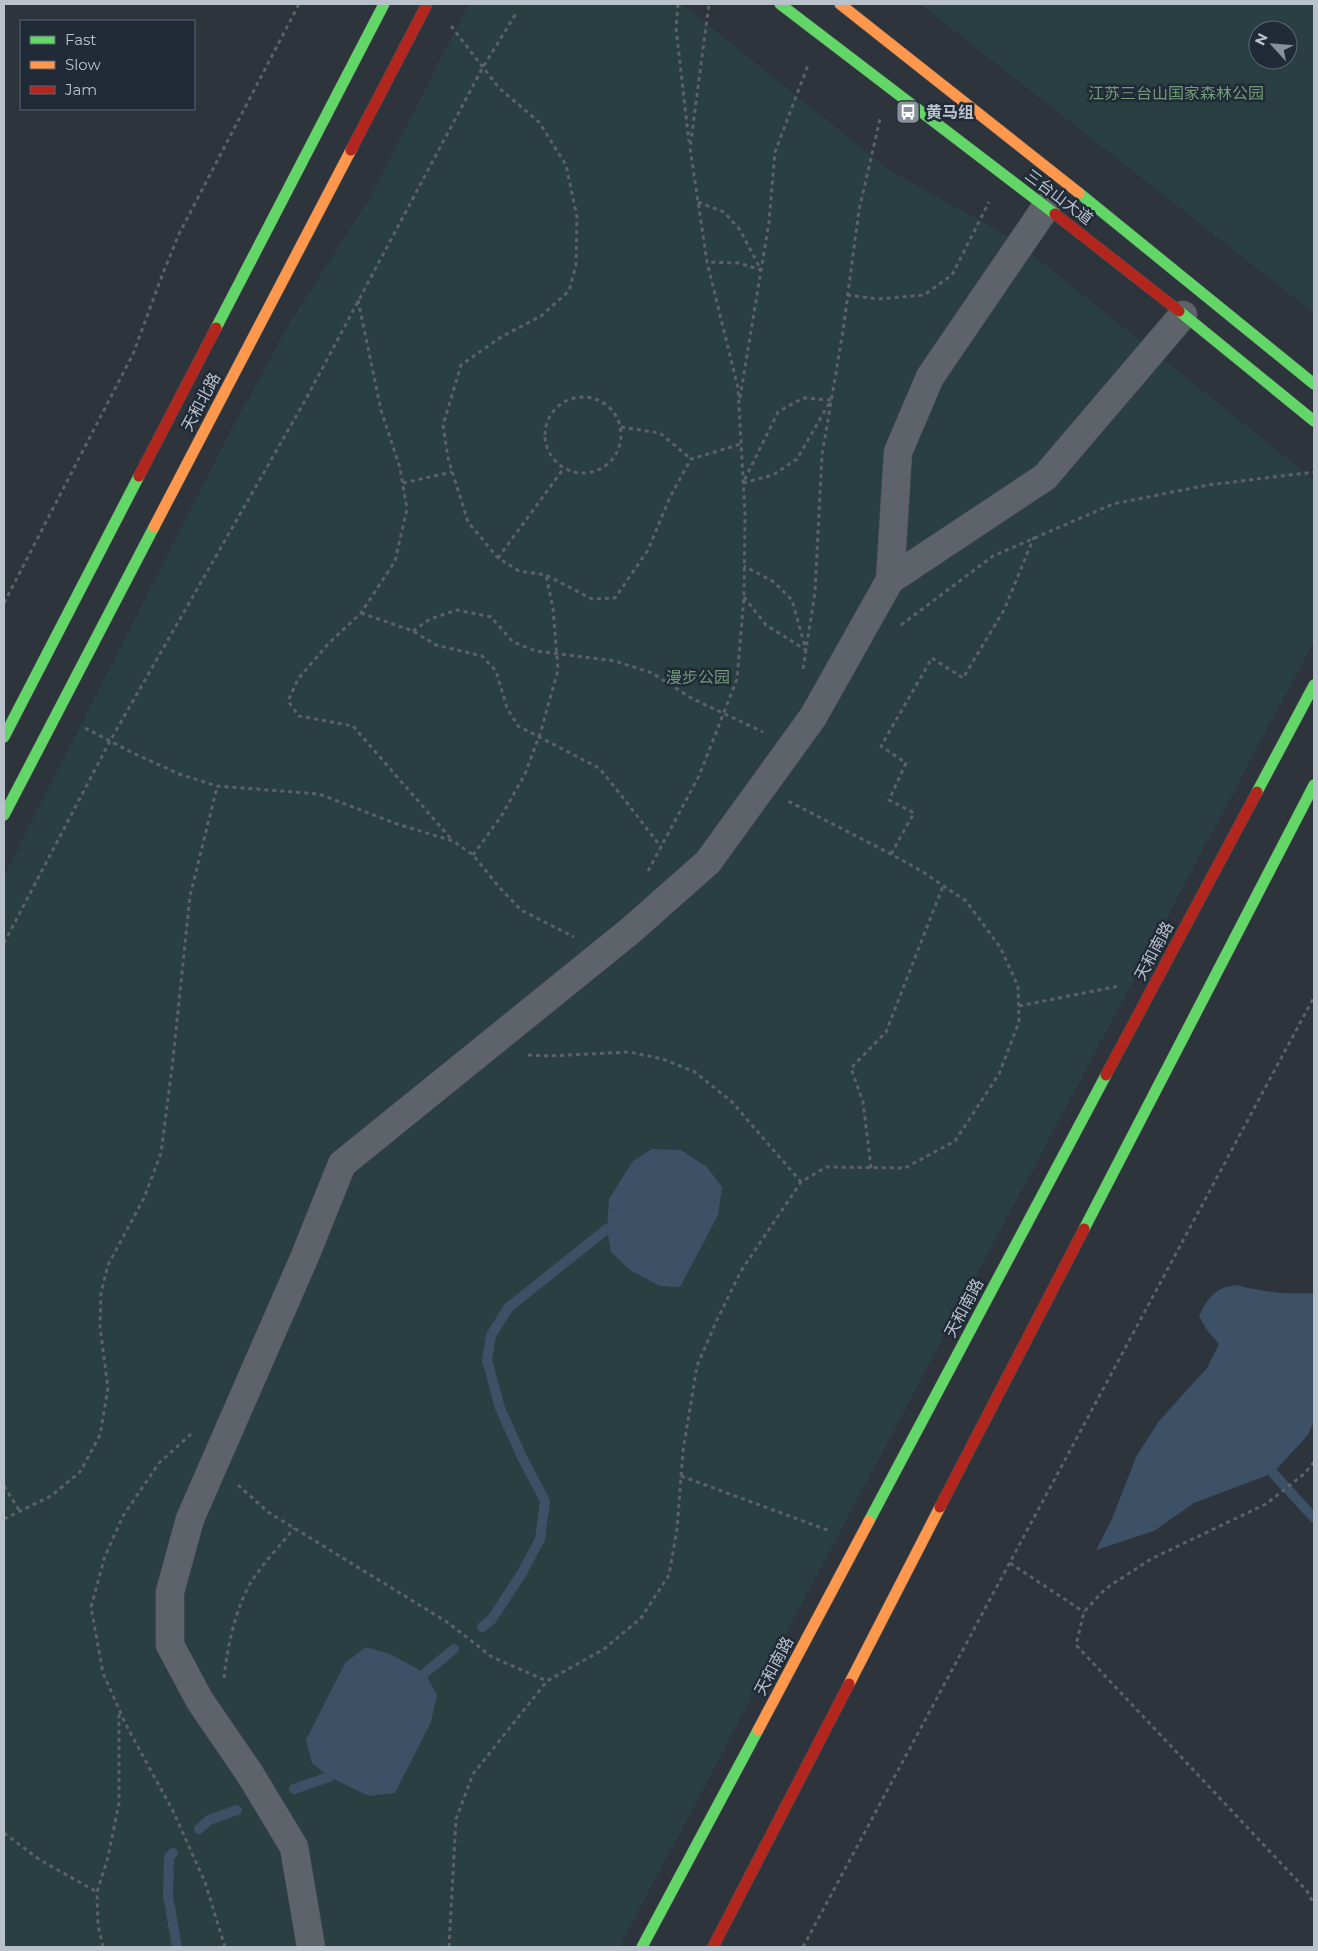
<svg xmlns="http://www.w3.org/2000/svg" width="1318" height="1951" viewBox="0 0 1318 1951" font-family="Montserrat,'Noto Sans SC',sans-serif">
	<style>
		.green { fill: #2a3f42; fill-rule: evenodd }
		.water { fill: #3c5066 }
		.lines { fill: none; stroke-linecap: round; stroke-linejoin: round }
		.stream { stroke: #3c5066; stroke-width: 10 }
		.street-casing { stroke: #4c5056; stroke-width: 29 }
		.fast-casing { stroke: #4c5056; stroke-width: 12 }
		.slow-casing { stroke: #4c5056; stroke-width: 12 }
		.jam-casing { stroke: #4c5056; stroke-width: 12 }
		.path { stroke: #5b6166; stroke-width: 3; stroke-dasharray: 4 4; stroke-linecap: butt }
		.street { stroke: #5e6269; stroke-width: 28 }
		.fast { stroke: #63d668; stroke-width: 11 }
		.slow { stroke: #ff974d; stroke-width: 11 }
		.jam { stroke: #b3261e; stroke-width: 11 }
		.labels { text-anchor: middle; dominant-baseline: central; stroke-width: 5; stroke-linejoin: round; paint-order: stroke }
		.park-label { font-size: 16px; fill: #719c78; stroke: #202b37 }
		.poi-label { font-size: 16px; font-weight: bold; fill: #b9c1cb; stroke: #202b37; text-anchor: start }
		.street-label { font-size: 16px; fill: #b9c1cb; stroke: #202b37 }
	</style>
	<rect width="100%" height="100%" fill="#2d343c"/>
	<!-- green -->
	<path class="green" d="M 469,4 L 682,4 L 889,170 L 1013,239 L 1314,480 L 1314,641 L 619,1947 L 4,1947 L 4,876 L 228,436 L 291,321 L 368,201 Z
		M 920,4 L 1314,4 L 1314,314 L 1287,292 ZM 1258,30 L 1288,30 L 1288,60 L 1258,60 Z"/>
	<!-- water -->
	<path class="water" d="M 652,1149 L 681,1150 L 707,1167 L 722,1187 L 718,1215 L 680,1287 L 660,1286 L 630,1270 L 611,1252 L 607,1229 L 609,1199 L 633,1161 Z
		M 1236,1285 C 1263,1292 1287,1295 1314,1293 L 1314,1421 L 1308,1435 L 1273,1473 L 1194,1503 L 1154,1531 L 1096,1550 L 1112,1519 L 1136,1457 L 1159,1421 L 1207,1368 L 1219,1344 L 1206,1329 L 1199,1316 C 1209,1297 1214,1288 1236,1285 Z
		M 366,1647 L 390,1654 L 425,1673 L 437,1695 L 431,1722 L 395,1793 L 369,1796 L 329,1777 L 312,1763 L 306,1740 L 345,1663 Z"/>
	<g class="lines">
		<!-- stream -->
		<path class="stream" d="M 1273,1473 L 1314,1518
			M 482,1627 L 492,1619 L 522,1573 L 540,1539 L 545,1501 L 522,1457 L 500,1408 L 487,1360 L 491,1335 L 509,1307 L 607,1229
			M 425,1673 L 454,1649
			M 294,1789 L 329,1777
			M 199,1829 L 209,1820 L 237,1810
			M 173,1853 L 169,1857 L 168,1896 L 177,1947"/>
		<!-- street casing -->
		<g class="street-casing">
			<path id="street" d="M 890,580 L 1045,477 L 1183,315
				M 311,1947 L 294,1847 L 250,1774 L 200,1701 L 170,1645 L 170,1592 L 190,1519 L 305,1256 L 342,1164 L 630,931 L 708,862 L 813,717 L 890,580 L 898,452 L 930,377 L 1046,207"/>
		</g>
		<!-- fast casing -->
		<g class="fast-casing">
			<path id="fast" d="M 780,4 L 1055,214
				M 1079,193 L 1314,384
				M 1179,311 L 1314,421
				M 216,328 L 384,4
				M 4,737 L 139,476
				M 1257,792 L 1314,685
				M 4,815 L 154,527
				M 1084,1229 L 1314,785
				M 869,1521 L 1106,1075
				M 642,1947 L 758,1730"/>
		</g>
		<!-- slow casing -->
		<g class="slow-casing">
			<path id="slow" d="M 840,4 L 1079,193
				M 154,527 L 351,150
				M 849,1684 L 940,1507
				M 758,1730 L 869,1521"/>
		</g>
		<!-- jam casing -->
		<g class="jam-casing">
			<path id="jam" d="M 351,150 L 427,4
				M 1055,214 L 1179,311
				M 139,476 L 216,328
				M 1106,1075 L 1257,792
				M 940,1507 L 1084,1229
				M 713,1947 L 849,1684"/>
		</g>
		<!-- path -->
		<path class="path" d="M 678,4 L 676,28 L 689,142
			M 451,26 L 499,88 L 539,122 L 566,165 L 577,217 L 576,265 L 569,291 L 541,316 L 501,337 L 461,365 L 443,425 L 448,458 L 468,522 L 498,558 L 519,571 L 546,575 L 592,599 L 615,598 L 648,550 L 670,497 L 691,459 L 741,444
			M 698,202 L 724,212 L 740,230 L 761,270 L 739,263 L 707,262
			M 847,295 L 878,299 L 924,295 L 952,275 L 989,202
			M 358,300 L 381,410 L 400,468 L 407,509 L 395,561 L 361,613 L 329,643 L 298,679 L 288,701 L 299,716 L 353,726 L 452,840
			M545 435a38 38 0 1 1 76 0a38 38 0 1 1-76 0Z
			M 740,398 L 769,222 L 775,152 L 808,65
			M 803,398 L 831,400 L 797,459 L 773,475 L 743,483 L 778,412 Z
			M 621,427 L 660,433 L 691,459
			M 403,483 L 452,472
			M 498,558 L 564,468
			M 744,597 L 766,625 L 806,650 L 792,600 L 774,582 L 744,566
			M 4,603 L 133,354 L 163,273 L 179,234 L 299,4
			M 361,613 L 413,631 L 436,645 L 482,656 L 496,671 L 507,708 L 518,726 L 599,768 L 621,795 L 661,847
			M 901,625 L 993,556 L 1113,504 L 1208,485 L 1314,472
			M 413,631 L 430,619 L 457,610 L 491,617 L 513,642 L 536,651 L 615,661 L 652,673 L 693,699 L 763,732
			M 803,669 L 815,592 L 822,455 L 843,331 L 859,210 L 880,119
			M 85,728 L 133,753 L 179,774 L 217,786 L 319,794 L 397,824 L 453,841 L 473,855 L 499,887 L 521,910 L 574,937
			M 891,854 L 914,813 L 889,800 L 906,763 L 881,746 L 932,658 L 963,678 L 1004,610 L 1034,537
			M 473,855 L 502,815 L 525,774 L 541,731 L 558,670 L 553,608 L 546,575
			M 648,871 L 699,776 L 737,679 L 744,596 L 745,514 L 738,388 L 707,262 L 690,148 L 709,4
			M 4,943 L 110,741 L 306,399 L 483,67 L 517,12
			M 1019,1006 L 1119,986
			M 528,1055 L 548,1056 L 629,1052 L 663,1059 L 695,1072 L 732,1102 L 801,1182
			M 871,1168 L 863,1102 L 851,1068 L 886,1032 L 943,886
			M 191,1434 L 159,1463 L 123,1516 L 105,1556 L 91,1607 L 103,1673 L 126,1725 L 172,1809 L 205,1882 L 225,1947
			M 1314,1462 L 1304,1474 L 1266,1504 L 1151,1559 L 1105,1589 L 1084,1612 L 1076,1645 L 1307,1891 L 1314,1904
			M 681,1476 L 830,1531
			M 238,1485 L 268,1512 L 447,1622 L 492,1657 L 547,1681
			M 4,1486 L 19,1510
			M 4,1519 L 51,1496 L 80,1472 L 100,1435 L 108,1388 L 100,1327 L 101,1293 L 108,1265 L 144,1198 L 161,1153 L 173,1059 L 190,896 L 217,787
			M 1010,1563 L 1084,1612
			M 224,1678 C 227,1648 236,1605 253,1579 C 265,1561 281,1545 294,1528
			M 4,1833 L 40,1860 L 97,1892
			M 103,1947 L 98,1925 L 97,1892 L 108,1857 L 119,1803 L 119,1711
			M 449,1947 L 456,1819 L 473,1774 L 547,1681 L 604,1649 L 641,1618 L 669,1575 L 677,1529 L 683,1451 L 697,1366 L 716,1322 L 741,1271 L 801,1182 L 826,1167 L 905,1168 L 955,1141 L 999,1074 L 1019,1022 L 1018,986 L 1000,947 L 966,901 L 923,872 L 891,854 L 788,801
			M 803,1947 L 1314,997"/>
		<!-- street -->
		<use href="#street" class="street"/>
		<!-- fast -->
		<use href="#fast" class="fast"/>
		<!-- slow -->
		<use href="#slow" class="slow"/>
		<!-- jam -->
		<use href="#jam" class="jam"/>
	</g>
	<!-- icons -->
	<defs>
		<g id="bus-square" transform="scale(1.25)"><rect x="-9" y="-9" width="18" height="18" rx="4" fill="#889099" stroke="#202b37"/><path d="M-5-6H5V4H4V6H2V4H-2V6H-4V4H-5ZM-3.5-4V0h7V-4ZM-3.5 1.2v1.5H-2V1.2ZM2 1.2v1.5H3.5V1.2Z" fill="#fff"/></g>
	</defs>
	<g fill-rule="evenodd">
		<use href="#bus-square" x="908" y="112"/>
	</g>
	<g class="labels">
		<!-- park labels -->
		<g class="park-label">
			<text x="1176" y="93">江苏三台山国家森林公园</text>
			<text x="698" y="677">漫步公园</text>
		</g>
		<!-- poi labels -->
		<g class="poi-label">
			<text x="926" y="112">黄马组</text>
		</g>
		<!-- street labels -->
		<g class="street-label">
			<text transform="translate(1059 197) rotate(37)">三台山大道</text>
			<text transform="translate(201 402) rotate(-62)">天和北路</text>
			<text transform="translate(1154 951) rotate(-62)">天和南路</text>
			<text transform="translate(964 1308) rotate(-62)">天和南路</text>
			<text transform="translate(774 1666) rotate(-62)">天和南路</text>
		</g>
	</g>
	<!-- border -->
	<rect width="1318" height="1951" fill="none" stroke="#b9c1cb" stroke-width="10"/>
	<!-- legend -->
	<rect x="20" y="20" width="175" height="90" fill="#202b37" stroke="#5d6772"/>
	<rect x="30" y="36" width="25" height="8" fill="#63d668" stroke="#5d6772"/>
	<text x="65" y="45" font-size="15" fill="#b9c1cb">Fast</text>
	<rect x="30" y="61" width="25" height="8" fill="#ff974d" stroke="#5d6772"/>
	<text x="65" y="70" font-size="15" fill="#b9c1cb">Slow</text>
	<rect x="30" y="86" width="25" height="8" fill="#b3261e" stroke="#5d6772"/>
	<text x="65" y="95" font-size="15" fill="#b9c1cb">Jam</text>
	<!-- north arrow -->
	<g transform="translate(1273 45) rotate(296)"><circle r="24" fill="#202b37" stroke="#5d6772"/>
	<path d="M0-4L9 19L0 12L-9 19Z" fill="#889099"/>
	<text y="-8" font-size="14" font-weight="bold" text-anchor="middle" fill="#b9c1cb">N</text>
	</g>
</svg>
